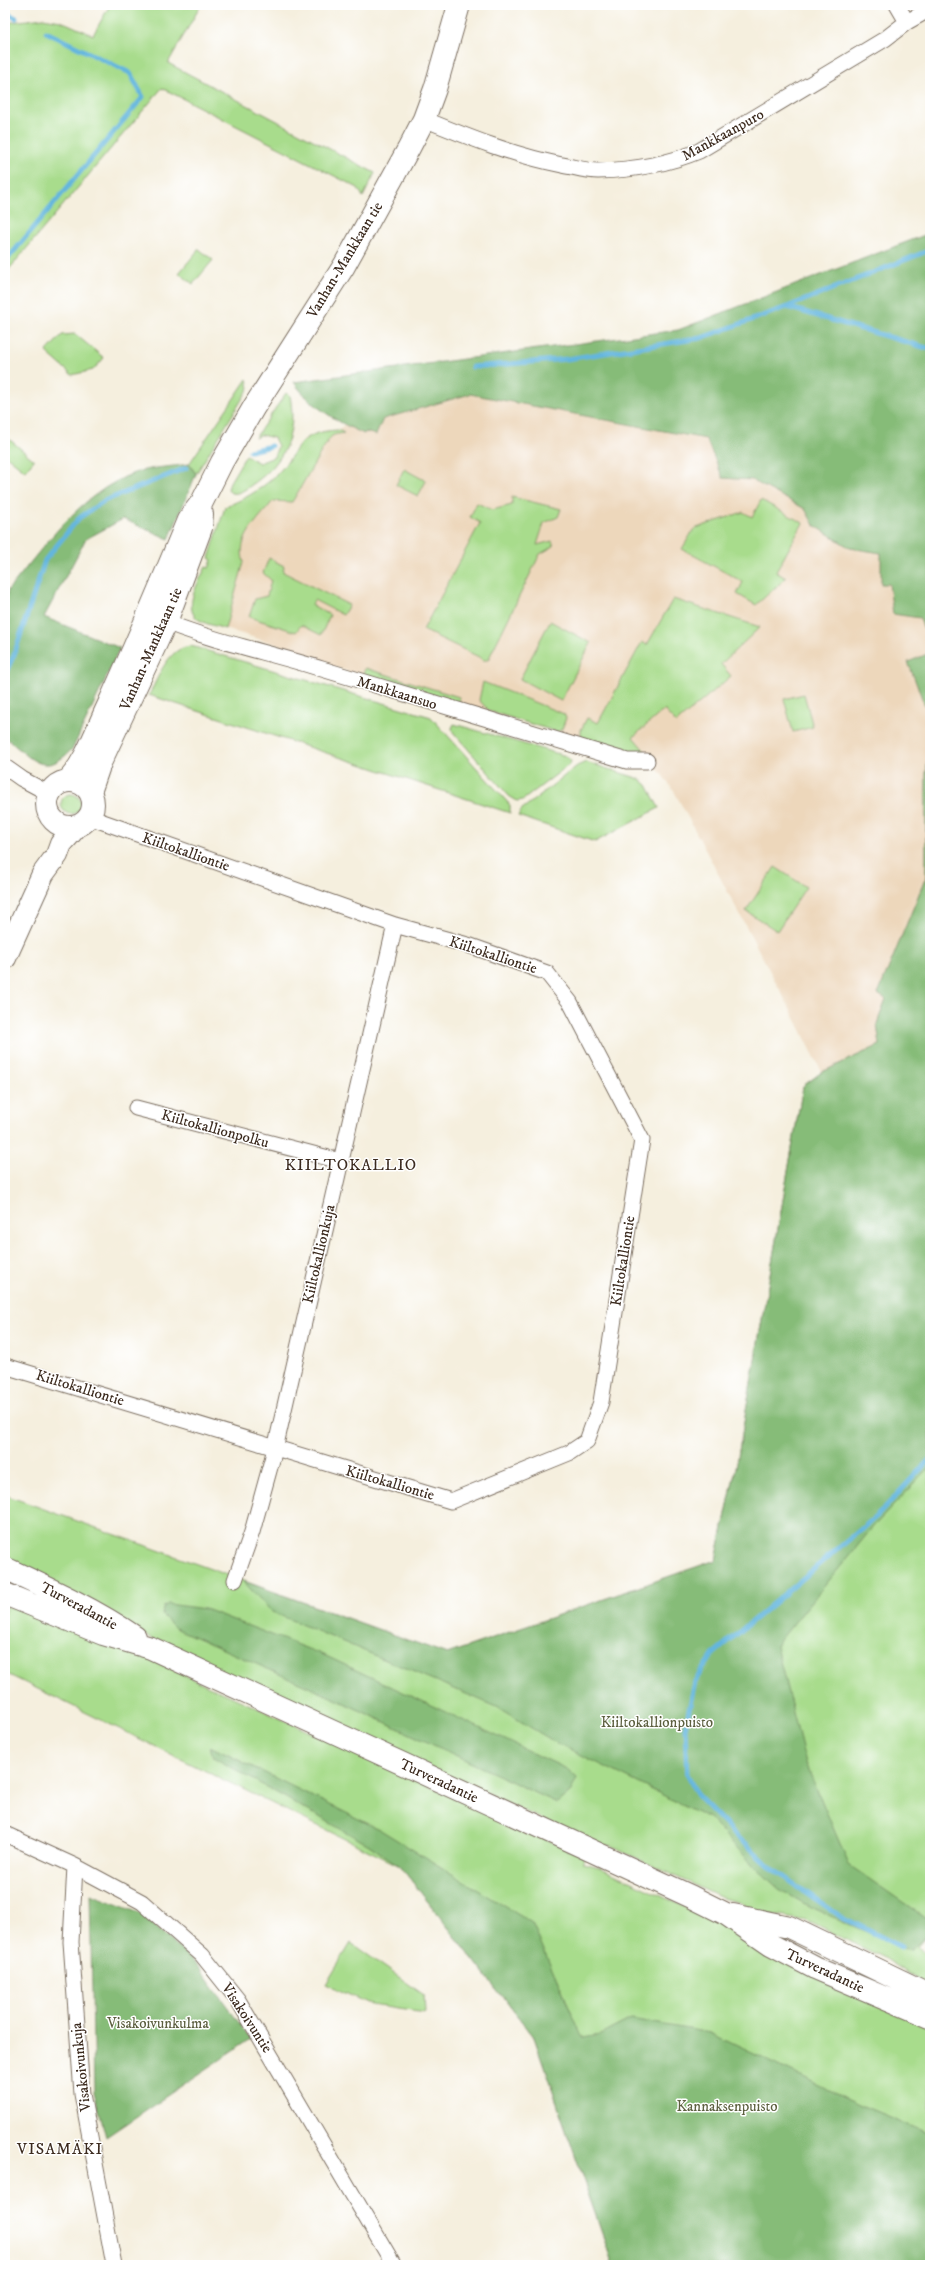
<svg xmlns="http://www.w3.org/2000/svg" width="935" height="2270" viewBox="0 0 935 2270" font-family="'IM FELL DW Pica',serif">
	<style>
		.built { fill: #edd7bb }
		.green { fill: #a8dc8c; stroke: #728355 }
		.forest { fill: #86bc78; stroke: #60734b }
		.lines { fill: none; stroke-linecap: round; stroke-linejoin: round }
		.stream { stroke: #63b6de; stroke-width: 5 }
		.street-casing { stroke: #7c6f61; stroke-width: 17 }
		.secondary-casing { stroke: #7c6f61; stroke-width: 24 }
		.street { stroke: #fff; stroke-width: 15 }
		.secondary { stroke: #fff; stroke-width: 22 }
		.labels { text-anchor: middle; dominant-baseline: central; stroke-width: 3; stroke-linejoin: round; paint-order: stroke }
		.street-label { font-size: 15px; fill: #3b2a1e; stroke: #fff }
		.park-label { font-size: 15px; fill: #5c5f3f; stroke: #fff }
		.neighbourhood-label { font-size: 16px; letter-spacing: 1px; fill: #3b2a1e; stroke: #fff }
	</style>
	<rect width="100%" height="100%" fill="#fff"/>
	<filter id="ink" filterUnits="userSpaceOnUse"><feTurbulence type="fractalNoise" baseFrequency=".025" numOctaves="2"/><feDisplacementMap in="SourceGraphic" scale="8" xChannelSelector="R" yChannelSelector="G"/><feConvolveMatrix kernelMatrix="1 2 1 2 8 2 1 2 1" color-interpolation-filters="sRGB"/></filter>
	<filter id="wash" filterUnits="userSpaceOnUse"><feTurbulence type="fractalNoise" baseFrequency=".012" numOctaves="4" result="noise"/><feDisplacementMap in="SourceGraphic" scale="16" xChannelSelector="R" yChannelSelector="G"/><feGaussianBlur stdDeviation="0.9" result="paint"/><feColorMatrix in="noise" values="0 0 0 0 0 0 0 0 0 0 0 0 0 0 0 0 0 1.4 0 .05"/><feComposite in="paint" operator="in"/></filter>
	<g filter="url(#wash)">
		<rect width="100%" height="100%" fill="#f5efde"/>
		<!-- built -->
		<path class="built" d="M 470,394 L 706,439 L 723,478 L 752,480 L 805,509 L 814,525 L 850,548 L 881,553 L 881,583 L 889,584 L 893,614 L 920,618 L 930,646 L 930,653 L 908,662 L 930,719 L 930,734 L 926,775 L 926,877 L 879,993 L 887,999 L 878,1024 L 880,1045 L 822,1072 L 797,1022 L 674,791 L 645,752 L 631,754 L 290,654 L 292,649 L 199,621 L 196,616 L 192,605 L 192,597 L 206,567 L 209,568 L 212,560 L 209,558 L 225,507 L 253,495 L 273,478 L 288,463 L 304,439 L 322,431 L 338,430 L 344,425 L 364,434 L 383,419 Z"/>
		<!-- green -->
		<path class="green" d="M 110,5 L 201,5 L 168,63 L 375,173 L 363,197 L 358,188 L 162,88 L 5,274 L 5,23 L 43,18 L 61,21 L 93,35 Z
			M 199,249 L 213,260 L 193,284 L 179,273 Z
			M 75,334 L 104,358 L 93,370 L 72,375 L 46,352 L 62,335 Z
			M 247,379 L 249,388 L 196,474 L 189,464 Z
			M 286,393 L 290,395 C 297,434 285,462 253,484 C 246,489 239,495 231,493 L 228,489 L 230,482 L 246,455 L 259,463 L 274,457 L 278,446 L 274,438 L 261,435 L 255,438 Z
			M 338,430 L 344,433 C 340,434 335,434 332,436 C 327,439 298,493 292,502 L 273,501 C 260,518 235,539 244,562 L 225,629 C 217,626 208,625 201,621 C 180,611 199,581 206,567 L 209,568 L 212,560 L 209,558 L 225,507 C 244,499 259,491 275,476 C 301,451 295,432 338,430 Z
			M 9,439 L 34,460 L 25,471 L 5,455 L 5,443 Z
			M 404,469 L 426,481 L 418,496 L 396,485 Z
			M 512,497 L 561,509 L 558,517 L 544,523 L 537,545 L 552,541 L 554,546 L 540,554 L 488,660 L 482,660 L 479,657 L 423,630 L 480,523 L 470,517 L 477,503 L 492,510 L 512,505 Z
			M 761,500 L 803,523 L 776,572 L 786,578 L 756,605 L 737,594 L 743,582 L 682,549 L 694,529 L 743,512 L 752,517 Z
			M 269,558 L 284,566 L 283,572 L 349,605 L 343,615 L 314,600 L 312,605 L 330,615 L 321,635 L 301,625 L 296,632 L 249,617 L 255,599 L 267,596 L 271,580 L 263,573 Z
			M 673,599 L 760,627 L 721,664 L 731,676 L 676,723 L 664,710 L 633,737 L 645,751 L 631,754 L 581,738 L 581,730 L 587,718 L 598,723 L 642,642 L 647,645 Z
			M 550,621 L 591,643 L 561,701 L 520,679 Z
			M 191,646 L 431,717 L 510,805 L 510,813 L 149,695 C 159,677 167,648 191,646 Z
			M 365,668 L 459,697 L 460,703 L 363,675 Z
			M 483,682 L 564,714 L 566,718 L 562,729 L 557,732 L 489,711 L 479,700 Z
			M 804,694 L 813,727 L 793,732 L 784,699 Z
			M 454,724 L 566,756 L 571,761 L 570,764 L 523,800 L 517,801 L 509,796 L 453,732 L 452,728 Z
			M 930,734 L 930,1932 L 917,1947 L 930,1958 L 930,1985 L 924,1984 L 886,1959 L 807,1921 L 746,1910 L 744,1904 L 722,1898 L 608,1845 L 602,1847 L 144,1635 L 5,1561 L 5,1495 L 447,1654 L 716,1560 L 736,1468 L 803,1086 L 822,1072 L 880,1045 L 877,1024 L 886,999 L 878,994 L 926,877 L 926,775 Z
			M 586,762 L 640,779 L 647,785 L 659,808 L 595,842 L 518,816 L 521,810 L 577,766 Z
			M61 804a10 10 0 1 1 20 0a10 10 0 1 1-20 0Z
			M 775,867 L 806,887 L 777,931 L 746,911 Z
			M 5,1606 L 33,1612 L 116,1644 L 583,1856 L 584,1863 L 599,1867 L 715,1921 L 718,1918 L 930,2024 L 930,2265 L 613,2265 L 534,2037 L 400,1866 L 5,1673 Z
			M 351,1943 L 424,1995 L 425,2013 L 371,2005 L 326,1984 Z"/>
		<!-- forest -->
		<path class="forest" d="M 930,233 L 930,646 L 920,618 L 893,614 L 889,584 L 881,584 L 881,553 L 850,548 L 814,525 L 805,509 L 752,480 L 723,478 L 706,439 L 470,394 L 383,419 L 376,435 L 365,432 L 364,434 C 339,423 309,405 294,382 L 678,330 Z
			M 189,464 L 196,474 L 169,539 L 123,519 L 86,539 L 44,617 L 120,648 L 73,748 C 44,780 31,758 5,737 L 5,602 L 8,590 C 45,546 78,495 134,473 C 151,467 171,467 189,464 Z
			M 930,653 L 930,719 L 908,662 Z
			M 930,734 L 930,1467 L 873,1527 L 776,1645 L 806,1764 L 849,1865 L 930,1921 L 930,1932 L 910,1951 L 812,1908 L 779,1889 L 753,1865 L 709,1818 L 553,1741 L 497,1707 L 272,1612 L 243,1581 L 447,1654 L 716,1560 L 736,1468 L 803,1086 L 822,1072 L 880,1045 L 877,1024 L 886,999 L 878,994 L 926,877 L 926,775 Z
			M 168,1604 L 205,1609 L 326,1656 L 567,1769 L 577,1778 L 571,1791 L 557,1803 L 340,1701 L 175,1628 L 162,1615 L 163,1607 Z
			M 210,1746 L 379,1829 L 532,1923 L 583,2038 L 600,2035 L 631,2019 L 710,2033 L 863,2106 L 930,2134 L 930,2265 L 613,2265 L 534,2037 L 400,1866 L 369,1845 L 213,1757 Z
			M 90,1894 L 142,1914 L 196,1964 L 251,2039 L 106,2137 L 94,2092 Z"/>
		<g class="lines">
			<!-- stream -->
			<path class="stream" d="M 5,12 L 16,18
				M 5,262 L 143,97 L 130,73 L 46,32
				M 787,307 L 930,349
				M 472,367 L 567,359 L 701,338 L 787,307 L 930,250
				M 250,451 L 271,446
				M 5,674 L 14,655 L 45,560 L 79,518 L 104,501 L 186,468
				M 901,1947 L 840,1916 L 774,1870 L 738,1837 L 699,1797 L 687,1774 L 685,1729 L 695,1681 L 712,1655 L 878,1515 L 930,1459"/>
		</g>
	</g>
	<g filter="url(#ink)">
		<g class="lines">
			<!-- street casing -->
			<g class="street-casing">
				<path id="street" d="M 897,5 L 907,22
					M 424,119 C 470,138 513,155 562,165 C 574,167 586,171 598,171 C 632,170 668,164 699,151 L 885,39 L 907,22 L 930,9
					M 158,619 C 211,641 268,652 322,669 C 424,700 525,730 627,761 L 647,761
					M 5,767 L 22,779 L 50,794
					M 136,1108 L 340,1161
					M 5,1366 L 451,1501 L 569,1453 L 587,1441 L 601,1402 L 639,1159 L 642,1140 L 570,1002 L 547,973 L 471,946 L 395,925 L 89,817
					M 235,1580 L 252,1532 L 275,1449 L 395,925
					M 5,1834 L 75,1866 L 142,1902 L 202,1955 L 238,2000 L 394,2265
					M 75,1866 L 71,1942 L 82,2094 L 114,2265"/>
			</g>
			<!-- secondary casing -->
			<g class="secondary-casing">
				<path id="secondary" d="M 68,781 C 87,760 96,731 108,706 C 136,645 162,583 188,520 L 202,502 L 222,462 L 254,407 L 344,266 L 409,148 L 424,119 L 435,89 L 459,5
					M47 804a23 23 0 1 1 46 0a23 23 0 1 1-46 0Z
					M 90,792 L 100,763 L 166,622 L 201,528 L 202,514
					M 5,958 L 43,874 L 57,855 L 61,844 L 76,827
					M 5,1568 C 50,1589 94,1609 135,1637
					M 5,1594 L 103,1634 L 151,1648 L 692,1897 L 726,1914 L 771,1945 L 815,1968 L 930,2017
					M 733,1915 L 789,1927 L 930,1995"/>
			</g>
			<!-- street -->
			<use href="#street" class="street"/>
			<!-- secondary -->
			<use href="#secondary" class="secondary"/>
		</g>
	</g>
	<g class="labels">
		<!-- street labels -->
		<g class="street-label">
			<text transform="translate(723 135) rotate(-29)">Mankkaanpuro</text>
			<text transform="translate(345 260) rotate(-59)">Vanhan-Mankkaan tie</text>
			<text transform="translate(151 649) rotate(-66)">Vanhan-Mankkaan tie</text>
			<text transform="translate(397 693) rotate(17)">Mankkaansuo</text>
			<text transform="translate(186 852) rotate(19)">Kiiltokalliontie</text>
			<text transform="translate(493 955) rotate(18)">Kiiltokalliontie</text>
			<text transform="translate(215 1129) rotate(15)">Kiiltokallionpolku</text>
			<text transform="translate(319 1254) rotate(-77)">Kiiltokallionkuja</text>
			<text transform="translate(623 1261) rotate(-81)">Kiiltokalliontie</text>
			<text transform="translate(80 1388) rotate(17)">Kiiltokalliontie</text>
			<text transform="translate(390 1483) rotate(16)">Kiiltokalliontie</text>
			<text transform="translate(79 1606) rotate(28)">Turveradantie</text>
			<text transform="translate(439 1781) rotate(25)">Turveradantie</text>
			<text transform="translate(825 1971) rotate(25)">Turveradantie</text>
			<text transform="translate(247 2018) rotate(57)">Visakoivuntie</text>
			<text transform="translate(81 2067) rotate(-96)">Visakoivunkuja</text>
		</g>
		<!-- park labels -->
		<g class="park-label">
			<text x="657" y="1722">Kiiltokallionpuisto</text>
			<text x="158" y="2023">Visakoivunkulma</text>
			<text x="727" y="2106">Kannaksenpuisto</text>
		</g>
		<!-- neighbourhood labels -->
		<g class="neighbourhood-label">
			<text x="351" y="1165">KIILTOKALLIO</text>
			<text x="60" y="2149">VISAMÄKI</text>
		</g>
	</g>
	<!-- margin -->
	<rect width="935" height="2270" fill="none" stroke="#fff" stroke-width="20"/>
</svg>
